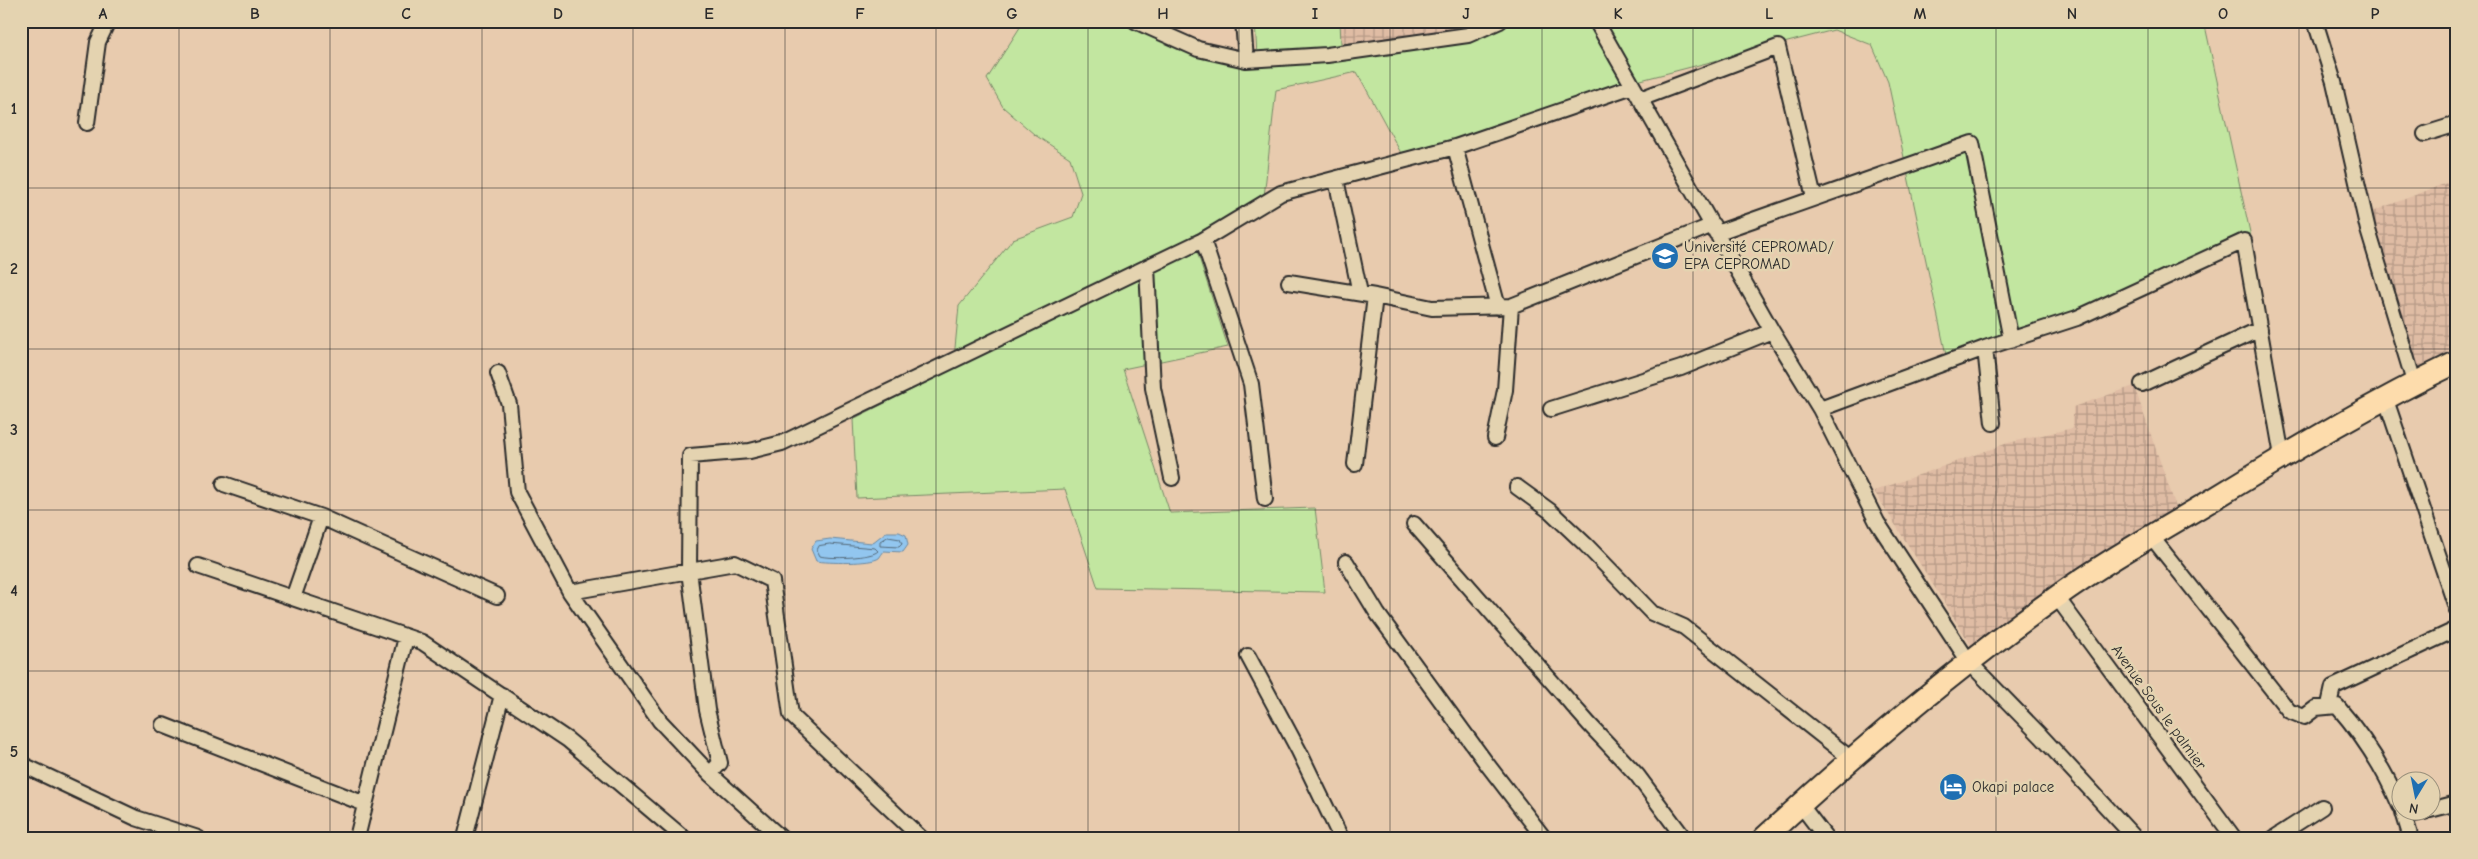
<svg xmlns="http://www.w3.org/2000/svg" width="2478" height="859" viewBox="0 0 2478 859" font-family="'Comic Neue',sans-serif">
	<style>
		.industrial { fill: url(#industrial-grid) }
		.grass { fill: #c2e6a0; stroke: #768866 }
		.water { fill: #92c6ef; stroke: #6988a1 }
		.lines { fill: none; stroke-linecap: round; stroke-linejoin: round }
		.shore { stroke: #546979; stroke-width: 1 }
		.minor-casing { stroke: #2b2b2b; stroke-width: 18 }
		.highway-casing { stroke: #2b2b2b; stroke-width: 25 }
		.minor { stroke: #e4d3b0; stroke-width: 14 }
		.highway { stroke: #fddcac; stroke-width: 21 }
		.grid { fill: none; stroke: #2b2b2b; stroke-width: 1; stroke-opacity: 0.55 }
		.labels { text-anchor: middle; dominant-baseline: central; stroke-width: 5; stroke-linejoin: round; paint-order: stroke }
		.poi-label { font-size: 15px; fill: #2b2b2b; stroke: #e4d3b0; text-anchor: start }
		.street-label { font-size: 15px; fill: #2b2b2b; stroke: #e4d3b0 }
		.neatline { fill: none; stroke: #2b2b2b; stroke-width: 2 }
		.grid-label { font-size: 16px; text-anchor: middle; font-weight: bold; fill: #2b2b2b }
	</style>
	<defs>
		<pattern id="industrial-grid" width="8" height="8" patternUnits="userSpaceOnUse" patternTransform="scale(1.25)"><rect width="8" height="8" fill="#dfbca4"/><path d="M0 4h8M4 0v8" fill="none" stroke="#b59986"/></pattern>
	</defs>
	<rect width="100%" height="100%" fill="#e8cbae"/>
	<filter id="ink" filterUnits="userSpaceOnUse"><feTurbulence type="fractalNoise" baseFrequency=".02" numOctaves="2"/><feDisplacementMap in="SourceGraphic" scale="10" xChannelSelector="R" yChannelSelector="G"/><feConvolveMatrix kernelMatrix="1 2 1 2 8 2 1 2 1" color-interpolation-filters="sRGB"/></filter>
	<g filter="url(#ink)">
		<!-- industrial -->
		<path class="industrial" d="M 1340,21 L 1456,21 L 1456,34 L 1341,44 Z
			M 2457,179 L 2457,375 L 2421,393 L 2371,212 Z
			M 2134,386 L 2177,510 L 1971,645 L 1874,491 L 2008,443 L 2073,428 L 2073,407 Z"/>
		<!-- grass -->
		<path class="grass" d="M 1024,21 L 1134,21 L 1197,44 L 1257,56 L 1255,21 L 1340,21 L 1341,44 L 1456,34 L 1456,21 L 2204,21 L 2251,237 L 2083,308 L 1946,355 L 1888,82 L 1872,45 L 1834,30 L 1637,81 L 1472,134 L 1401,153 L 1357,72 L 1276,90 L 1264,197 L 1192,236 L 1228,347 L 1123,369 L 1170,513 L 1315,508 L 1325,592 L 1098,588 L 1065,489 L 857,498 L 853,419 L 953,369 L 959,306 L 1013,239 L 1073,217 L 1081,193 L 1070,158 L 1035,135 L 1003,107 L 987,79 Z"/>
		<!-- water -->
		<path class="water" d="M 886,532 L 899,532 L 906,535 L 908,545 L 903,552 L 884,551 C 882,553 881,556 879,558 C 871,564 827,563 816,561 L 811,549 L 816,541 L 830,539 L 872,543 Z"/>
		<g class="lines">
			<!-- shore -->
			<path class="shore" d="M 888,537 L 900,539 L 902,544 L 899,547 L 880,546 L 880,542 Z
				M 830,544 L 875,548 L 878,551 C 872,558 829,559 820,556 L 817,550 L 819,546 Z"/>
			<!-- minor casing -->
			<g class="minor-casing">
				<path id="minor" d="M 1135,21 L 1198,49 L 1246,60 L 1327,55 L 1468,35 L 1500,21
					M 1243,21 L 1246,60
					M 1596,21 L 1772,331 L 1820,409 L 1877,522 L 1969,662 L 2041,736 L 2135,838
					M 2315,21 L 2334,82 L 2368,230 L 2414,382
					M 1640,99 L 1778,47 L 1814,198
					M 87,123 L 98,42 L 108,21
					M 2425,134 L 2457,124
					M 1455,147 L 1498,307
					M 1336,179 L 1360,293
					M 1716,233 L 1972,143 L 2011,340
					M 1203,240 L 1251,384 L 1265,499
					M 1147,267 L 1153,388 L 1172,478
					M 1289,282 L 1375,296 L 1432,308 L 1511,306 L 1713,225
					M 1985,348 L 1993,423
					M 498,373 L 509,404 L 517,492 L 570,592 L 660,721 L 710,774 L 781,838
					M 2142,384 L 2260,329
					M 2385,397 L 2457,610
					M 1551,409 L 1681,368 L 1772,331
					M 1820,409 L 1985,348 L 2077,318 L 2244,241 L 2282,456
					M 1495,438 L 1505,390 L 1511,306
					M 1355,464 L 1375,296
					M 224,484 L 321,517 L 497,596
					M 1517,487 L 1550,511 L 1585,544 L 1652,613 L 1684,627 L 1850,758
					M 1414,524 L 1589,724 L 1637,775 L 1684,838
					M 2151,536 L 2289,711 L 2304,717 L 2316,708 L 2337,706 C 2364,737 2384,768 2400,806
					M 1346,562 L 1377,613 L 1487,764 L 1544,838
					M 198,566 L 422,642 L 568,740 L 684,838
					M 570,592 L 735,563 L 772,581 L 791,715 L 921,838
					M 2056,596 L 2234,838
					M 293,598 L 321,517
					M 1248,656 L 1299,751 L 1341,838
					M 2329,705 L 2333,687 L 2457,629
					M 163,725 L 365,804
					M 21,764 L 136,818 L 198,838
					M 710,774 L 720,763 L 707,710 L 689,571 L 690,456 L 750,451 L 782,443 L 1203,240 L 1281,193 L 1455,147 L 1633,86
					M 1800,804 L 1826,838
					M 2430,810 L 2457,803
					M 2403,812 L 2411,838
					M 2405,816 L 2424,812
					M 357,838 L 406,637
					M 465,838 L 502,695
					M 2274,838 L 2322,807"/>
			</g>
			<!-- highway casing -->
			<g class="highway-casing">
				<path id="highway" d="M 1764,838 C 1856,753 1952,671 2055,598 C 2106,561 2162,530 2217,497 C 2295,449 2374,402 2457,362"/>
			</g>
			<!-- minor -->
			<use href="#minor" class="minor"/>
			<!-- highway -->
			<use href="#highway" class="highway"/>
		</g>
	</g>
	<!-- grid -->
	<path class="grid" d="M 179,21 L 179,838M 330,21 L 330,838M 482,21 L 482,838M 633,21 L 633,838M 785,21 L 785,838M 936,21 L 936,838M 1088,21 L 1088,838M 1239,21 L 1239,838M 1390,21 L 1390,838M 1542,21 L 1542,838M 1693,21 L 1693,838M 1845,21 L 1845,838M 1996,21 L 1996,838M 2148,21 L 2148,838M 2299,21 L 2299,838M 21,188 L 2457,188M 21,349 L 2457,349M 21,510 L 2457,510M 21,671 L 2457,671"/>
	<!-- icons -->
	<defs>
		<g id="university-disc" transform="scale(1.4375)"><circle r="9.5" fill="#1f6fb2" stroke="#e4d3b0"/><path d="M0-5L7-2L0 1L-7-2ZM-4 1L0 2.5L4 1V4Q0 6-4 4Z" fill="#fff"/></g>
		<g id="hotel-disc" transform="scale(1.4375)"><circle r="9.5" fill="#1f6fb2" stroke="#e4d3b0"/><path d="M-6-4.5h1.5V1H6V5H4.5V3h-9V5H-6ZM-4 0a1.8 1.8 0 1 1 3.6 0ZM.5 0V-2.5h3Q6-2.5 6 0Z" fill="#fff"/></g>
	</defs>
	<g fill-rule="evenodd">
		<use href="#university-disc" x="1665" y="256"/>
		<use href="#hotel-disc" x="1953" y="787"/>
	</g>
	<g class="labels">
		<!-- poi labels -->
		<g class="poi-label">
			<text x="1684" y="247">Université CEPROMAD/<tspan x="1684" dy="17">EPA CEPROMAD</tspan></text>
			<text x="1972" y="787">Okapi palace</text>
		</g>
		<!-- street labels -->
		<g class="street-label">
			<text transform="translate(2159 707) rotate(54)">Avenue Sous le palmier</text>
		</g>
	</g>
	<!-- margin -->
	<rect width="2478" height="859" fill="none" stroke="#e4d3b0" stroke-width="55"/>
	<!-- north arrow -->
	<g transform="translate(2416 796) rotate(190)"><circle r="24" fill="#e4d3b0" stroke="#9a907b"/>
	<path d="M0-4L9 19L0 12L-9 19Z" fill="#1f6fb2"/>
	<text y="-8" font-size="14" font-weight="bold" text-anchor="middle" fill="#2b2b2b">N</text>
	</g>
	<rect x="28" y="28" width="2422" height="804" class="neatline"/>
	<g class="grid-label">
		<text x="103" y="19">A</text>
		<text x="255" y="19">B</text>
		<text x="406" y="19">C</text>
		<text x="558" y="19">D</text>
		<text x="709" y="19">E</text>
		<text x="860" y="19">F</text>
		<text x="1012" y="19">G</text>
		<text x="1163" y="19">H</text>
		<text x="1315" y="19">I</text>
		<text x="1466" y="19">J</text>
		<text x="1618" y="19">K</text>
		<text x="1769" y="19">L</text>
		<text x="1920" y="19">M</text>
		<text x="2072" y="19">N</text>
		<text x="2223" y="19">O</text>
		<text x="2375" y="19">P</text>
		<text x="14" y="114">1</text>
		<text x="14" y="274">2</text>
		<text x="14" y="435">3</text>
		<text x="14" y="596">4</text>
		<text x="14" y="757">5</text>
	</g>
</svg>
